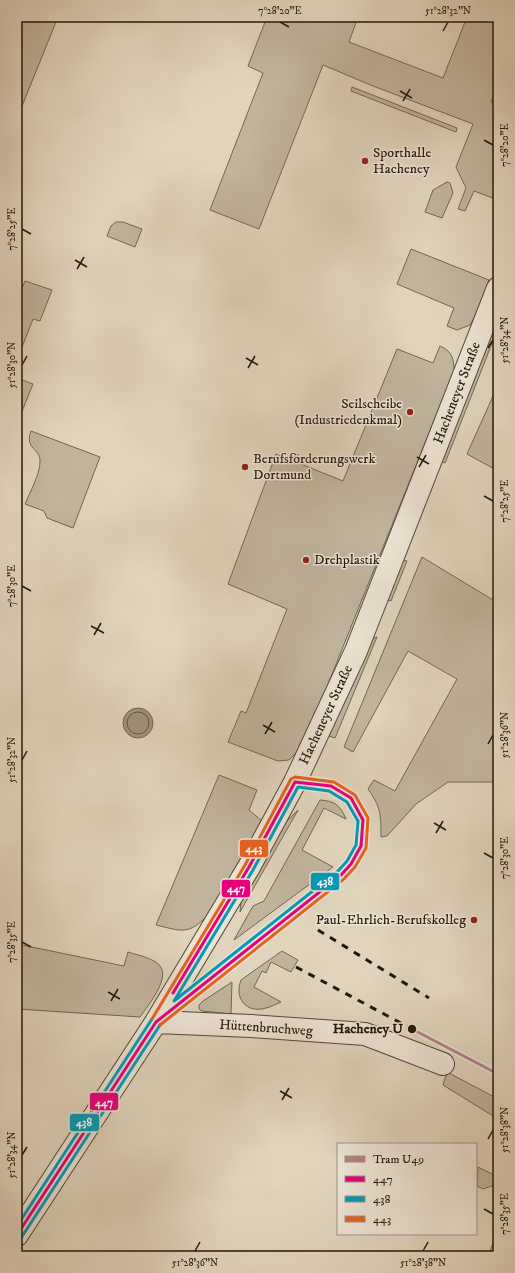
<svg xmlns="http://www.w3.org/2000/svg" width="515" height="1273" viewBox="0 0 515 1273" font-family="'IM FELL DW Pica',serif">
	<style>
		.green { fill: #c0b49d; stroke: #726552 }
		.water { fill: #a0937e; stroke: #6e614e }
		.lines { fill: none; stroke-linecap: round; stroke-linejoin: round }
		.shore { stroke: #625442; stroke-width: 1 }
		.minor-casing { stroke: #534634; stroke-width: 24 }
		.minor { stroke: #ebe3d3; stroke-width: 22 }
		.rail { stroke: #241607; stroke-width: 3; stroke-dasharray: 7 7; stroke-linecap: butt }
		.bus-1-casing { stroke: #ebe3d3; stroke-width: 6 }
		.bus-2-casing { stroke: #ebe3d3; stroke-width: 6 }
		.bus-3-casing { stroke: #ebe3d3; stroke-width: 6 }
		.bus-1 { stroke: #e5007d; stroke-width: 3 }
		.bus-2 { stroke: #049aba; stroke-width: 3 }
		.bus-3 { stroke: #e86121; stroke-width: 3 }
		.tram-1-casing { stroke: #ebe3d3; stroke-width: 6 }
		.tram-1 { stroke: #b28188; stroke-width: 3 }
		.ticks { fill: none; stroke: #241607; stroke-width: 1.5 }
		.poi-dot { fill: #8f2418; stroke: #ebe3d3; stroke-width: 1.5 }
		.stop-dot { fill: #241607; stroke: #ebe3d3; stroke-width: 1.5 }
		.labels { text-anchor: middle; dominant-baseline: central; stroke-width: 3; stroke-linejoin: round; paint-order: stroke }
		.poi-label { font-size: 14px; fill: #241607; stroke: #ebe3d3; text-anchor: start }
		.street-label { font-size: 14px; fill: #241607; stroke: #ebe3d3 }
		.stop-label { font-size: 14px; font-weight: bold; fill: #241607; stroke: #ebe3d3; text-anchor: end }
		.line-badge { stroke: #ebe3d3; stroke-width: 1.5 }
		.badge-label { font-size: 11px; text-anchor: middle; font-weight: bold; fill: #fff }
		.neatline { fill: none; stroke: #241607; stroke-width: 1.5 }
		.ticks-label { font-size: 10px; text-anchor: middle; fill: #241607 }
	</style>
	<rect width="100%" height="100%" fill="#e0d4bc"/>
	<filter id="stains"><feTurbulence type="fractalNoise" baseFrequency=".005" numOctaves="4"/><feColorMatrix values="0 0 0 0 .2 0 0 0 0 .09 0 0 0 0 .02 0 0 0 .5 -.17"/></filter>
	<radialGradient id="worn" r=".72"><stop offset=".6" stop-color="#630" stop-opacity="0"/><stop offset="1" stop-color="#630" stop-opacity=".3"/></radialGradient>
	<!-- green -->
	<path class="green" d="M 17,17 L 58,17 L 22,106 L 17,104 Z
		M 267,17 L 358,17 L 349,42 L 443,78 L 467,17 L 490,17 L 498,20 L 498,83 L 491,102 L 498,105 L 498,200 L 474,191 L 465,211 L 458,209 L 466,188 L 456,167 L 473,124 L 373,86 L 323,65 L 259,229 L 210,210 L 263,73 L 248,66 Z
		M 352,87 L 457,128 L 456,132 L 351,91 Z
		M 447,182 L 450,183 L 453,193 L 442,218 L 425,212 L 433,190 Z
		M 116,222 L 123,222 L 142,229 L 135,247 L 107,236 L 111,226 Z
		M 411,249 L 489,280 L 474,318 L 470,325 L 457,330 L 447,326 L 454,308 L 397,284 Z
		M 25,281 L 52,290 L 40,321 L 33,319 L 17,360 L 17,300 Z
		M 498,312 L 498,328 L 445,463 L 439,460 Z
		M 440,346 C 452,351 454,359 454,371 L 324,694 L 297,752 L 289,760 L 278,761 L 228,742 L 241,711 L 246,713 L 287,609 L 228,584 L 276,454 L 343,481 L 397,349 L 433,363 Z
		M 17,378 L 33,384 L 17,424 Z
		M 498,385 L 498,471 L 467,454 Z
		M 31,431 L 100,457 L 73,528 L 47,518 L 44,511 L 25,504 C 30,492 40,474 40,462 C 41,448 24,450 31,431 Z
		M 422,557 L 498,603 L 498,782 L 448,782 L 416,804 L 387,836 L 381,837 C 381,815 381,807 368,789 L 374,780 L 395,791 L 457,679 L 408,651 L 353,752 L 344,747 Z
		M 401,559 L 407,561 L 391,601 L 385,599 Z
		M 377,637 L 335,738 L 329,736 L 369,640 Z
		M 219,775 L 257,790 L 249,810 L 262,821 L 209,914 C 188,936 182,931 156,925 Z
		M 320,800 C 335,801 340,805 346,819 L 324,808 L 302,850 L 333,867 L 234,940 L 253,906 L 264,901 Z
		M 298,810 L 240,912 L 241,901 L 286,822 Z
		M 17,944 L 124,966 L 128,952 C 137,955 149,957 157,963 C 174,975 148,1005 140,1017 L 17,1009 Z
		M 282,951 L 298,960 L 291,972 L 271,962 L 266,973 L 262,971 L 254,987 L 281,1002 C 276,1004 271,1007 266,1008 C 246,1014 234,998 241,980 Z
		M 232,982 L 231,1014 L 202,1011 L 199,1009 L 199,1005 L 203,1001 Z
		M 447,1072 L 498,1099 L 498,1119 L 443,1085 Z
		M 478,1167 L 498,1177 L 498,1184 L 483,1189 L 477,1186 Z
		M 498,1231 L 498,1256 L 488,1256 Z"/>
	<!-- water -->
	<path class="water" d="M123 723a15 15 0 1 1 30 0a15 15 0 1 1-30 0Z"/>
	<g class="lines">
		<!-- shore -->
		<path class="shore" d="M127 723a11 11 0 1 1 22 0a11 11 0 1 1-22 0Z"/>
		<!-- minor casing -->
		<g class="minor-casing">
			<path id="minor" d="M 156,1022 L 251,1026 L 365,1034 L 443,1064
				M 17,1235 L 156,1022 L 249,867 L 295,782 L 356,651 L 498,288"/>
		</g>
		<!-- minor -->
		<use href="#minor" class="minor"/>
		<!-- rail -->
		<path class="rail" d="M 318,930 L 429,998
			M 296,967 L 412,1029"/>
		<!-- bus-1 casing -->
		<g class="bus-1-casing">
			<path id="bus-1" d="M 173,993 L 249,867 L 295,782
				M 17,1235 L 156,1022 L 341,875 L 351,864 L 361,846 L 363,820 L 351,798 L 331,786 L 295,782"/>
		</g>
		<!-- bus-2 casing -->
		<g class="bus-2-casing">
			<path id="bus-2" d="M 298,787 L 329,791 L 347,802 L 358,821 L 356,845 L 347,861 L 338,871 L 174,1001 L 253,870 Z
				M 17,1226 L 152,1019
				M 21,1238 L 160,1025"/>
		</g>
		<!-- bus-3 casing -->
		<g class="bus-3-casing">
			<path id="bus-3" d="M 152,1019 L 245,865 L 291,779 L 295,777 L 334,782 L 355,795 L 368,818 L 366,848 L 355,867 L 344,879 L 160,1025"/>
		</g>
		<!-- bus-1 -->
		<use href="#bus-1" class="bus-1"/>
		<!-- bus-2 -->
		<use href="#bus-2" class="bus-2"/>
		<!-- bus-3 -->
		<use href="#bus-3" class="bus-3"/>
		<!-- tram-1 casing -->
		<g class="tram-1-casing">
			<path id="tram-1" d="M 412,1029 L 498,1074"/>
		</g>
		<!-- tram-1 -->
		<use href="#tram-1" class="tram-1"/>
	</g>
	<!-- ticks -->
	<path class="ticks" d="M 280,22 L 289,27M 443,31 L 448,22M 400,91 L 412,98M 403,101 L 410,89M 484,140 L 493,145M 22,229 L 31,234M 75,260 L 87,267M 77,269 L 84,257M 488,348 L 493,340M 246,358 L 258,365M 22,365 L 27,356M 248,368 L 255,356M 417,457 L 429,464M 419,467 L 426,455M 484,496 L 493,501M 22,586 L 31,591M 91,626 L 104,633M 94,635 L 101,623M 263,725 L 275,732M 265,734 L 272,722M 488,744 L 493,735M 22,760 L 27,751M 434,823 L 446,830M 436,833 L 443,821M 484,853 L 493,858M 22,942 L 31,947M 108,992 L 120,999M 111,1001 L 118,989M 280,1091 L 292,1098M 282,1100 L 289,1088M 488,1139 L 493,1130M 22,1155 L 27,1147M 484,1209 L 493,1214M 195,1251 L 200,1242M 423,1251 L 428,1242"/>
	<!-- markers -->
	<g class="poi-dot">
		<circle cx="365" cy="161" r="4"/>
		<circle cx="410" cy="412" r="4"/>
		<circle cx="245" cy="467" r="4"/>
		<circle cx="306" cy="560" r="4"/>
		<circle cx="474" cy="920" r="4"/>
	</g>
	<circle class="stop-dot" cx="412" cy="1029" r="5"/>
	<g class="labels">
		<!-- poi labels -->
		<g class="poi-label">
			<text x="373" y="153">Sporthalle<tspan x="373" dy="16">Hacheney</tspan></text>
			<text x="402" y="404" text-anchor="end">Seilscheibe<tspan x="402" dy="16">(Industriedenkmal)</tspan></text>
			<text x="253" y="459">Berufsförderungswerk<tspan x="253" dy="16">Dortmund</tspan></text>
			<text x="314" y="560">Drehplastik</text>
			<text x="466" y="920" text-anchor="end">Paul-Ehrlich-Berufskolleg</text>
		</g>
		<!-- street labels -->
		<g class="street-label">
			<text transform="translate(457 393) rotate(-69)">Hacheneyer Straße</text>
			<text transform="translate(326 715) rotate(-65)">Hacheneyer Straße</text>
			<text transform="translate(266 1028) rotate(4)">Hüttenbruchweg</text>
		</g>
		<!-- stop labels -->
		<g class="stop-label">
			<text x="403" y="1029">Hacheney U</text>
		</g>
	</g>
	<g class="line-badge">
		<rect x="239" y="839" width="30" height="19" rx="4" fill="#e86121"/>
		<rect x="310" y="872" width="30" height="19" rx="4" fill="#049aba"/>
		<rect x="221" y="879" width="30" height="19" rx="4" fill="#e5007d"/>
		<rect x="89" y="1092" width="30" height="19" rx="4" fill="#e5007d"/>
		<rect x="69" y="1113" width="31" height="19" rx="4" fill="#049aba"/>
	</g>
	<g class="badge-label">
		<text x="254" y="852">443</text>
		<text x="325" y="885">438</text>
		<text x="236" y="892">447</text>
		<text x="104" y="1106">447</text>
		<text x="84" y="1126">438</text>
	</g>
	<!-- margin -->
	<rect width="515" height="1273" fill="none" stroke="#e0d4bc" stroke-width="44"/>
	<!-- legend -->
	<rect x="337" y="1143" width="140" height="92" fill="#ebe3d3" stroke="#9b9181"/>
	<rect x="345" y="1156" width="20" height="6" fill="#b28188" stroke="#9b9181"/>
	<text x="373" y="1163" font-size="12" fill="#241607">Tram U49</text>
	<rect x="345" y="1176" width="20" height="6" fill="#e5007d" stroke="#9b9181"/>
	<text x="373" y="1183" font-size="12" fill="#241607">447</text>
	<rect x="345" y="1196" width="20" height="6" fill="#049aba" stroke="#9b9181"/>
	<text x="373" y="1203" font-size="12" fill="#241607">438</text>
	<rect x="345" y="1216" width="20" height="6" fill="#e86121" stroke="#9b9181"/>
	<text x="373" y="1223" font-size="12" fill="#241607">443</text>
	<rect x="22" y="22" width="471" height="1229" class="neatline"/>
	<g class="ticks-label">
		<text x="280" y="14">7°28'20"E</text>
		<text x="448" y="14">51°28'32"N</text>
		<text transform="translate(504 145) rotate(-90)" y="4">7°28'20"E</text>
		<text transform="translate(11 229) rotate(-90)" y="4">7°28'25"E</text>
		<text transform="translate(504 340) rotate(-90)" y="4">51°28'34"N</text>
		<text transform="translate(11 365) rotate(-90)" y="4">51°28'30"N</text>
		<text transform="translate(504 501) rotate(-90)" y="4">7°28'25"E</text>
		<text transform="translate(11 586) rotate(-90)" y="4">7°28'30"E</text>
		<text transform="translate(504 735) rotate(-90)" y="4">51°28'36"N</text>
		<text transform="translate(11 760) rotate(-90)" y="4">51°28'32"N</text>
		<text transform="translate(504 858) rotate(-90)" y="4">7°28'30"E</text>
		<text transform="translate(11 942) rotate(-90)" y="4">7°28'35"E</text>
		<text transform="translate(504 1130) rotate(-90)" y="4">51°28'38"N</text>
		<text transform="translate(11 1155) rotate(-90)" y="4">51°28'34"N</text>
		<text transform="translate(504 1214) rotate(-90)" y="4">7°28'35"E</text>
		<text x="195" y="1266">51°28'36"N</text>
		<text x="423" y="1266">51°28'38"N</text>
	</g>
	<rect width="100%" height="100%" filter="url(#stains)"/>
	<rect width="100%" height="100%" fill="url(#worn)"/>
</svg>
